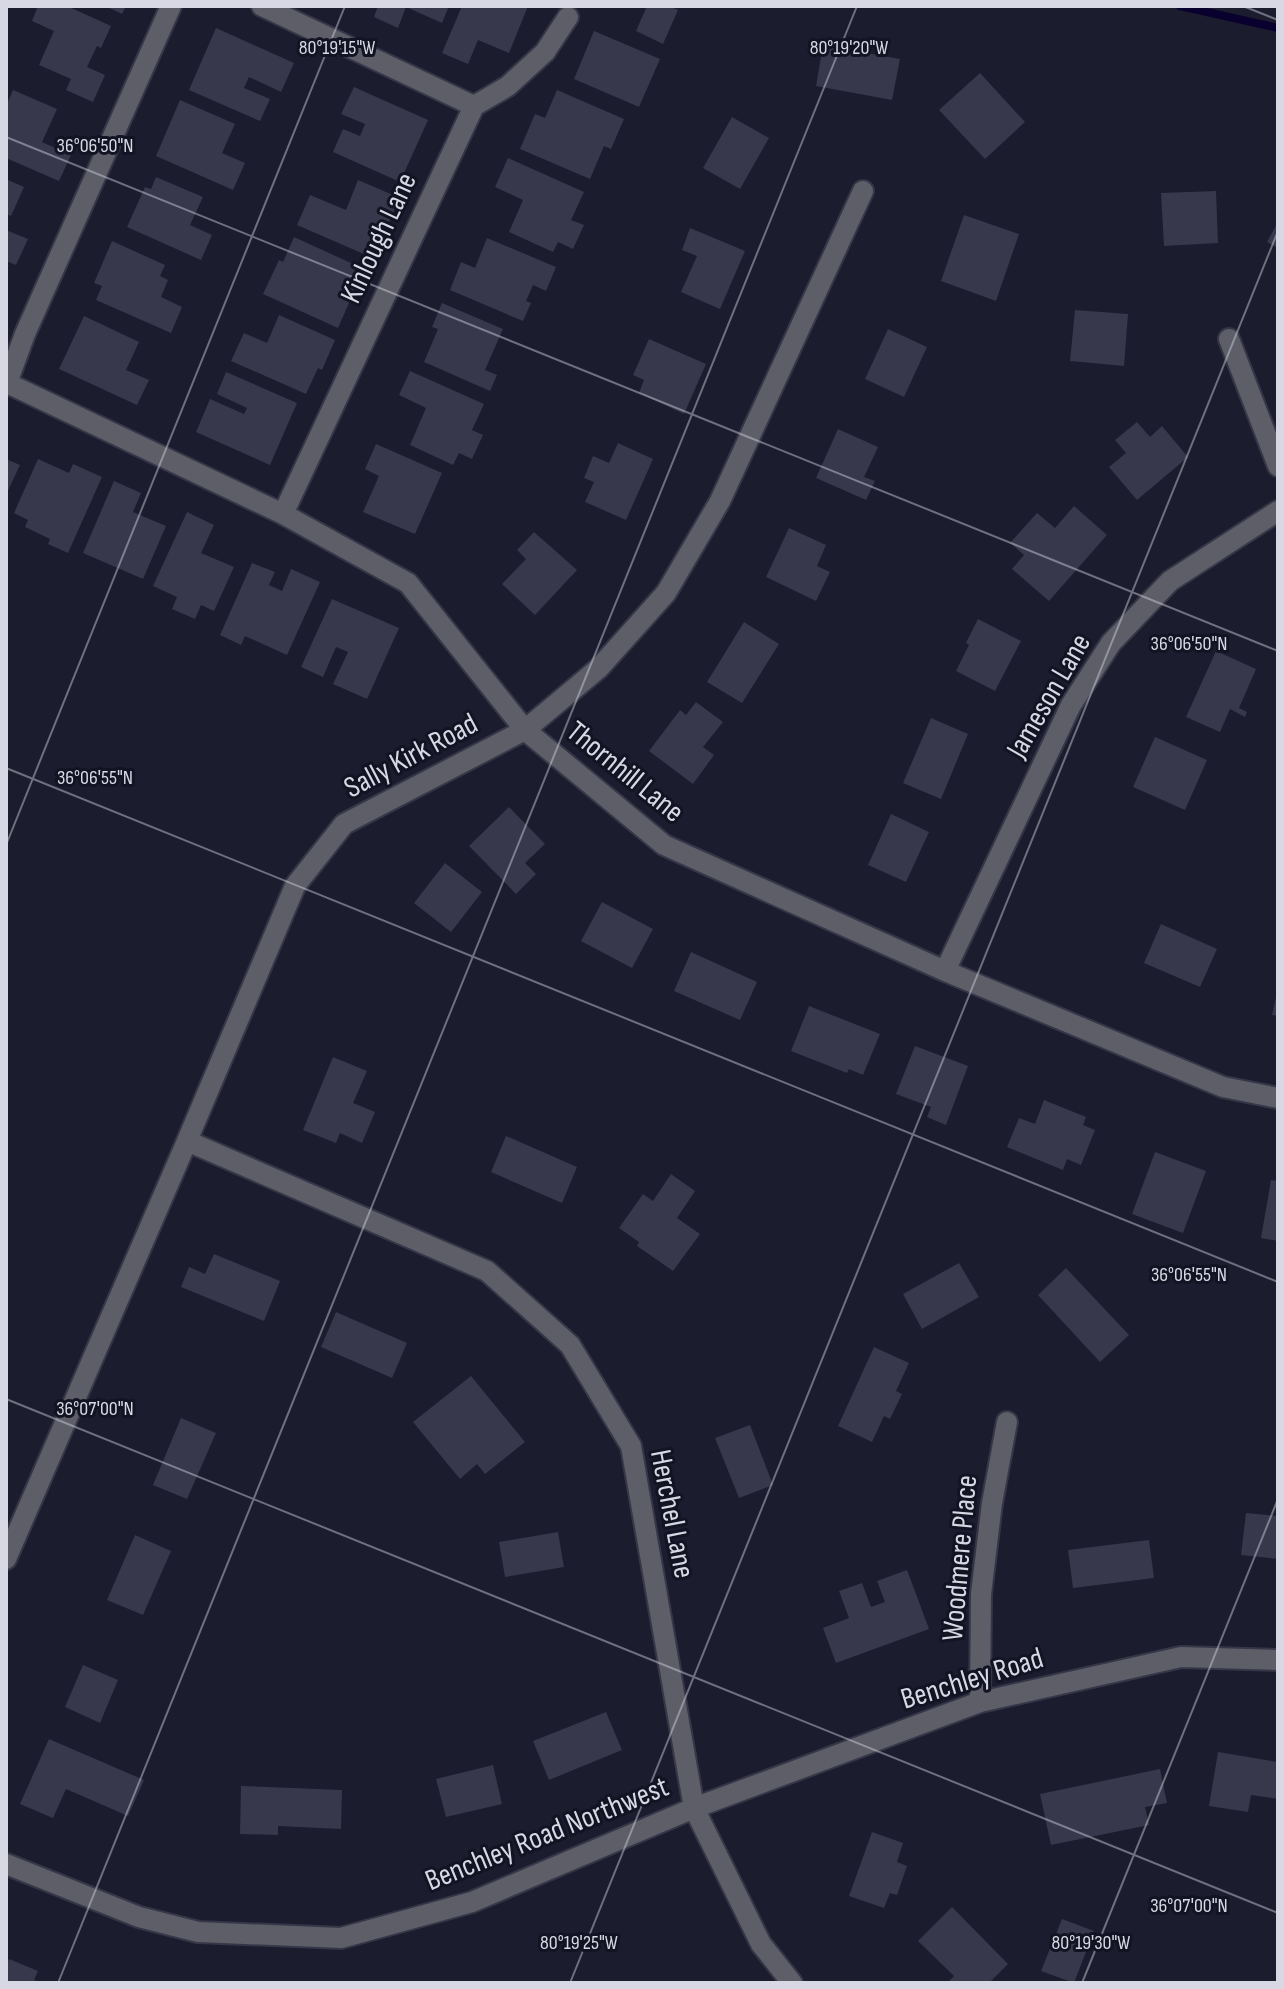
<svg xmlns="http://www.w3.org/2000/svg" width="1284" height="1989" viewBox="0 0 1284 1989" font-family="'Sofia Sans Condensed',sans-serif">
	<style>
		.lines { fill: none; stroke-linecap: round; stroke-linejoin: round }
		.stream { stroke: #09002e; stroke-width: 8 }
		.building { fill: #37384b }
		.minor-casing { stroke: #353647; stroke-width: 24 }
		.minor { stroke: #5e5e68; stroke-width: 20 }
		.ticks { fill: none; stroke: #d7d8e4; stroke-width: 2; stroke-opacity: 0.45 }
		.labels { text-anchor: middle; dominant-baseline: central; stroke-width: 6; stroke-linejoin: round; paint-order: stroke }
		.street-label { font-size: 30px; fill: #d7d8e4; stroke: #121323 }
		.ticks-label { font-size: 20px; text-anchor: middle; fill: #d7d8e4; stroke: #121323; stroke-width: 6; stroke-linejoin: round; paint-order: stroke }
	</style>
	<rect width="100%" height="100%" fill="#1b1c2d"/>
	<g class="lines">
		<!-- stream -->
		<path class="stream" d="M 1180,6 L 1278,28"/>
	</g>
	<!-- building -->
	<path class="building" d="M 38,6 L 67,6 L 111,26 L 101,48 L 97,46 L 87,67 L 105,75 L 93,102 L 66,90 L 71,79 L 39,65 L 54,31 L 32,21 Z
		M 105,6 L 126,6 L 122,14 Z
		M 378,6 L 449,6 L 442,23 L 406,7 L 398,28 L 374,17 Z
		M 462,6 L 528,6 L 509,53 L 478,40 L 468,64 L 442,53 Z
		M 647,6 L 669,6 L 678,10 L 663,44 L 636,31 Z
		M 216,28 L 294,63 L 281,92 L 249,77 L 244,88 L 270,99 L 260,121 L 189,90 Z
		M 594,31 L 660,59 L 639,107 L 574,79 Z
		M 823,45 L 900,59 L 892,100 L 816,86 Z
		M 980,73 L 1025,122 L 985,159 L 939,110 Z
		M 354,87 L 428,120 L 400,182 L 333,152 L 343,129 L 360,136 L 365,124 L 341,114 Z
		M 13,90 L 57,109 L 42,142 L 71,155 L 59,181 L 6,158 L 6,106 Z
		M 557,90 L 624,119 L 611,149 L 604,146 L 590,179 L 520,149 L 535,114 L 545,118 Z
		M 180,100 L 235,124 L 222,153 L 245,163 L 233,190 L 156,156 Z
		M 732,117 L 769,138 L 740,189 L 703,168 Z
		M 508,158 L 584,192 L 571,220 L 584,225 L 573,249 L 558,242 L 553,252 L 509,232 L 523,200 L 495,187 Z
		M 156,177 L 203,197 L 190,225 L 212,235 L 201,260 L 127,227 L 145,187 L 151,189 Z
		M 6,179 L 24,187 L 11,216 L 6,214 Z
		M 358,180 L 400,198 L 373,258 L 297,225 L 310,195 L 346,210 Z
		M 1216,191 L 1218,243 L 1164,246 L 1161,193 Z
		M 964,215 L 1019,234 L 996,301 L 941,281 Z
		M 1278,222 L 1278,248 L 1267,242 Z
		M 690,228 L 745,251 L 720,309 L 681,292 L 697,256 L 682,250 Z
		M 6,230 L 28,239 L 16,265 L 6,261 Z
		M 294,237 L 364,269 L 338,328 L 263,294 L 279,260 L 283,262 Z
		M 487,238 L 556,267 L 546,291 L 533,285 L 526,301 L 531,303 L 523,321 L 450,290 L 461,262 L 475,268 Z
		M 112,241 L 165,265 L 160,276 L 168,280 L 161,297 L 182,307 L 171,333 L 96,300 L 102,286 L 94,283 Z
		M 442,303 L 503,329 L 485,370 L 497,375 L 490,391 L 424,362 L 438,329 L 432,327 Z
		M 1075,310 L 1128,314 L 1124,366 L 1070,361 Z
		M 279,315 L 335,340 L 322,370 L 318,368 L 306,394 L 231,361 L 244,333 L 267,343 Z
		M 84,316 L 139,342 L 126,370 L 149,380 L 137,405 L 59,369 Z
		M 888,329 L 927,347 L 904,397 L 865,379 Z
		M 649,339 L 706,364 L 684,414 L 639,393 L 644,380 L 633,375 Z
		M 410,371 L 484,404 L 472,430 L 483,435 L 472,459 L 459,453 L 453,465 L 410,445 L 426,408 L 399,395 Z
		M 226,372 L 297,403 L 270,465 L 196,432 L 210,399 L 244,414 L 247,408 L 217,394 Z
		M 1137,422 L 1150,437 L 1162,426 L 1188,457 L 1137,500 L 1109,467 L 1126,453 L 1115,440 Z
		M 838,429 L 878,447 L 864,477 L 875,481 L 866,500 L 816,478 Z
		M 618,443 L 653,459 L 626,520 L 585,502 L 594,482 L 584,478 L 593,456 L 609,463 Z
		M 376,444 L 442,473 L 415,534 L 363,512 L 379,476 L 365,469 Z
		M 6,459 L 20,465 L 6,495 Z
		M 38,459 L 69,473 L 73,464 L 102,477 L 68,553 L 48,544 L 50,539 L 25,527 L 28,520 L 14,513 Z
		M 114,481 L 141,493 L 133,512 L 166,526 L 143,579 L 83,553 Z
		M 1074,506 L 1107,535 L 1049,601 L 1012,569 L 1024,555 L 1010,543 L 1037,513 L 1055,528 Z
		M 187,512 L 214,525 L 201,553 L 234,567 L 214,611 L 201,605 L 195,619 L 172,609 L 177,597 L 153,586 Z
		M 789,528 L 826,545 L 817,566 L 830,572 L 816,601 L 766,577 Z
		M 534,532 L 577,570 L 535,615 L 502,584 L 526,559 L 517,550 Z
		M 252,563 L 275,572 L 269,585 L 282,591 L 291,569 L 320,582 L 287,655 L 245,636 L 241,645 L 220,635 Z
		M 332,599 L 399,628 L 367,699 L 333,684 L 348,652 L 336,647 L 323,677 L 301,667 Z
		M 978,619 L 1021,641 L 995,691 L 956,671 L 969,645 L 966,643 Z
		M 744,622 L 779,644 L 742,703 L 707,682 Z
		M 1216,651 L 1256,669 L 1239,708 L 1247,712 L 1245,717 L 1230,709 L 1220,732 L 1186,717 Z
		M 696,702 L 723,722 L 703,747 L 714,755 L 693,784 L 649,751 L 680,710 L 686,715 Z
		M 931,718 L 968,734 L 941,799 L 903,783 Z
		M 1155,737 L 1207,760 L 1185,810 L 1133,787 Z
		M 509,807 L 545,844 L 525,863 L 536,874 L 516,894 L 469,846 Z
		M 891,814 L 929,832 L 906,882 L 868,865 Z
		M 445,863 L 482,892 L 451,932 L 414,903 Z
		M 602,902 L 653,929 L 632,968 L 581,941 Z
		M 1161,924 L 1217,949 L 1200,987 L 1144,963 Z
		M 691,952 L 757,982 L 740,1020 L 674,991 Z
		M 1277,993 L 1278,993 L 1278,1016 L 1272,1015 Z
		M 809,1006 L 880,1034 L 863,1075 L 849,1069 L 847,1073 L 791,1051 Z
		M 915,1046 L 968,1066 L 946,1125 L 927,1117 L 931,1107 L 896,1094 Z
		M 333,1057 L 367,1071 L 353,1103 L 375,1112 L 362,1143 L 340,1133 L 336,1143 L 303,1130 Z
		M 1044,1100 L 1086,1117 L 1083,1125 L 1095,1130 L 1081,1165 L 1067,1159 L 1063,1170 L 1007,1147 L 1019,1118 L 1035,1124 Z
		M 506,1136 L 577,1167 L 562,1203 L 491,1172 Z
		M 1155,1152 L 1206,1171 L 1183,1233 L 1132,1214 Z
		M 671,1174 L 695,1191 L 677,1218 L 700,1234 L 673,1271 L 637,1246 L 639,1242 L 619,1228 L 643,1194 L 653,1201 Z
		M 1271,1180 L 1278,1181 L 1278,1241 L 1261,1238 Z
		M 214,1254 L 280,1281 L 264,1321 L 181,1287 L 189,1267 L 205,1274 Z
		M 959,1263 L 979,1297 L 922,1329 L 903,1294 Z
		M 1066,1268 L 1129,1335 L 1100,1362 L 1038,1295 Z
		M 336,1312 L 407,1343 L 392,1378 L 321,1347 Z
		M 874,1347 L 909,1363 L 896,1391 L 902,1394 L 890,1419 L 884,1416 L 872,1442 L 838,1426 Z
		M 471,1376 L 525,1442 L 485,1474 L 477,1464 L 460,1479 L 413,1422 Z
		M 181,1418 L 216,1433 L 187,1499 L 153,1485 Z
		M 750,1425 L 773,1485 L 739,1498 L 715,1438 Z
		M 1246,1513 L 1278,1516 L 1278,1559 L 1241,1555 Z
		M 558,1532 L 564,1567 L 505,1577 L 499,1542 Z
		M 135,1535 L 171,1551 L 143,1615 L 107,1600 Z
		M 1149,1540 L 1154,1578 L 1073,1588 L 1068,1550 Z
		M 907,1570 L 929,1629 L 836,1663 L 823,1628 L 849,1618 L 839,1591 L 862,1583 L 871,1607 L 885,1602 L 877,1581 Z
		M 83,1665 L 118,1680 L 100,1723 L 65,1707 Z
		M 606,1712 L 622,1750 L 549,1780 L 533,1741 Z
		M 49,1739 L 144,1780 L 128,1816 L 66,1789 L 53,1818 L 20,1804 Z
		M 1218,1752 L 1278,1762 L 1278,1799 L 1251,1795 L 1248,1812 L 1209,1806 Z
		M 493,1765 L 502,1804 L 446,1817 L 436,1779 Z
		M 1160,1769 L 1167,1803 L 1145,1807 L 1149,1825 L 1051,1845 L 1040,1794 Z
		M 241,1786 L 342,1790 L 341,1829 L 278,1826 L 278,1835 L 240,1834 Z
		M 872,1832 L 903,1843 L 897,1862 L 907,1866 L 897,1895 L 890,1893 L 884,1908 L 849,1896 Z
		M 952,1907 L 1008,1964 L 989,1983 L 947,1983 L 954,1976 L 918,1941 Z
		M 1062,1919 L 1094,1931 L 1074,1983 L 1041,1971 Z
		M 9,1959 L 38,1971 L 34,1980 L 42,1983 L 6,1983 L 6,1966 Z"/>
	<g class="lines">
		<!-- minor casing -->
		<g class="minor-casing">
			<path id="minor" d="M 171,6 L 25,334 L 7,383 L 283,514 L 408,583 L 525,730 L 664,845 L 945,971 L 1223,1087 L 1278,1098
				M 262,6 L 474,106
				M 1229,339 L 1278,466
				M 283,514 L 474,106 L 508,86 L 545,52 L 568,17
				M 945,971 L 1071,705 L 1111,643 L 1170,581 L 1278,511
				M 187,1141 L 487,1271 L 570,1345 L 631,1446 L 694,1808 L 761,1944 L 792,1983
				M 6,1559 L 187,1141 L 295,886 L 344,824 L 525,730 L 599,668 L 666,593 L 720,501 L 863,191
				M 980,1702 L 981,1594 L 992,1503 L 1007,1422
				M 6,1864 L 139,1917 L 198,1932 L 341,1938 L 472,1902 L 694,1808 L 980,1702 L 1181,1657 L 1278,1660"/>
		</g>
		<!-- minor -->
		<use href="#minor" class="minor"/>
	</g>
	<!-- ticks -->
	<path class="ticks" d="M 1243,6 L 1278,20M 6,137 L 1278,651M 6,768 L 1278,1282M 6,845 L 345,6M 6,1399 L 1278,1913M 58,1983 L 857,6M 570,1983 L 1278,231M 1082,1983 L 1278,1499"/>
	<g class="labels">
		<!-- street labels -->
		<g class="street-label">
			<text transform="translate(379 238) rotate(-65)">Kinlough Lane</text>
			<text transform="translate(1049 696) rotate(-60)">Jameson Lane</text>
			<text transform="translate(411 756) rotate(-28)">Sally Kirk Road</text>
			<text transform="translate(625 772) rotate(39)">Thornhill Lane</text>
			<text transform="translate(672 1514) rotate(79)">Herchel Lane</text>
			<text transform="translate(960 1558) rotate(-85)">Woodmere Place</text>
			<text transform="translate(972 1679) rotate(-17)">Benchley Road</text>
			<text transform="translate(547 1834) rotate(-22)">Benchley Road Northwest</text>
		</g>
	</g>
	<g class="ticks-label">
		<text x="849" y="54">80°19'20"W</text>
		<text x="337" y="54">80°19'15"W</text>
		<text x="95" y="152">36°06'50"N</text>
		<text x="1189" y="650">36°06'50"N</text>
		<text x="95" y="784">36°06'55"N</text>
		<text x="1189" y="1281">36°06'55"N</text>
		<text x="95" y="1415">36°07'00"N</text>
		<text x="1189" y="1912">36°07'00"N</text>
		<text x="579" y="1949">80°19'25"W</text>
		<text x="1091" y="1949">80°19'30"W</text>
	</g>
	<!-- border -->
	<rect width="1284" height="1989" fill="none" stroke="#d7d8e4" stroke-width="16"/>
</svg>
